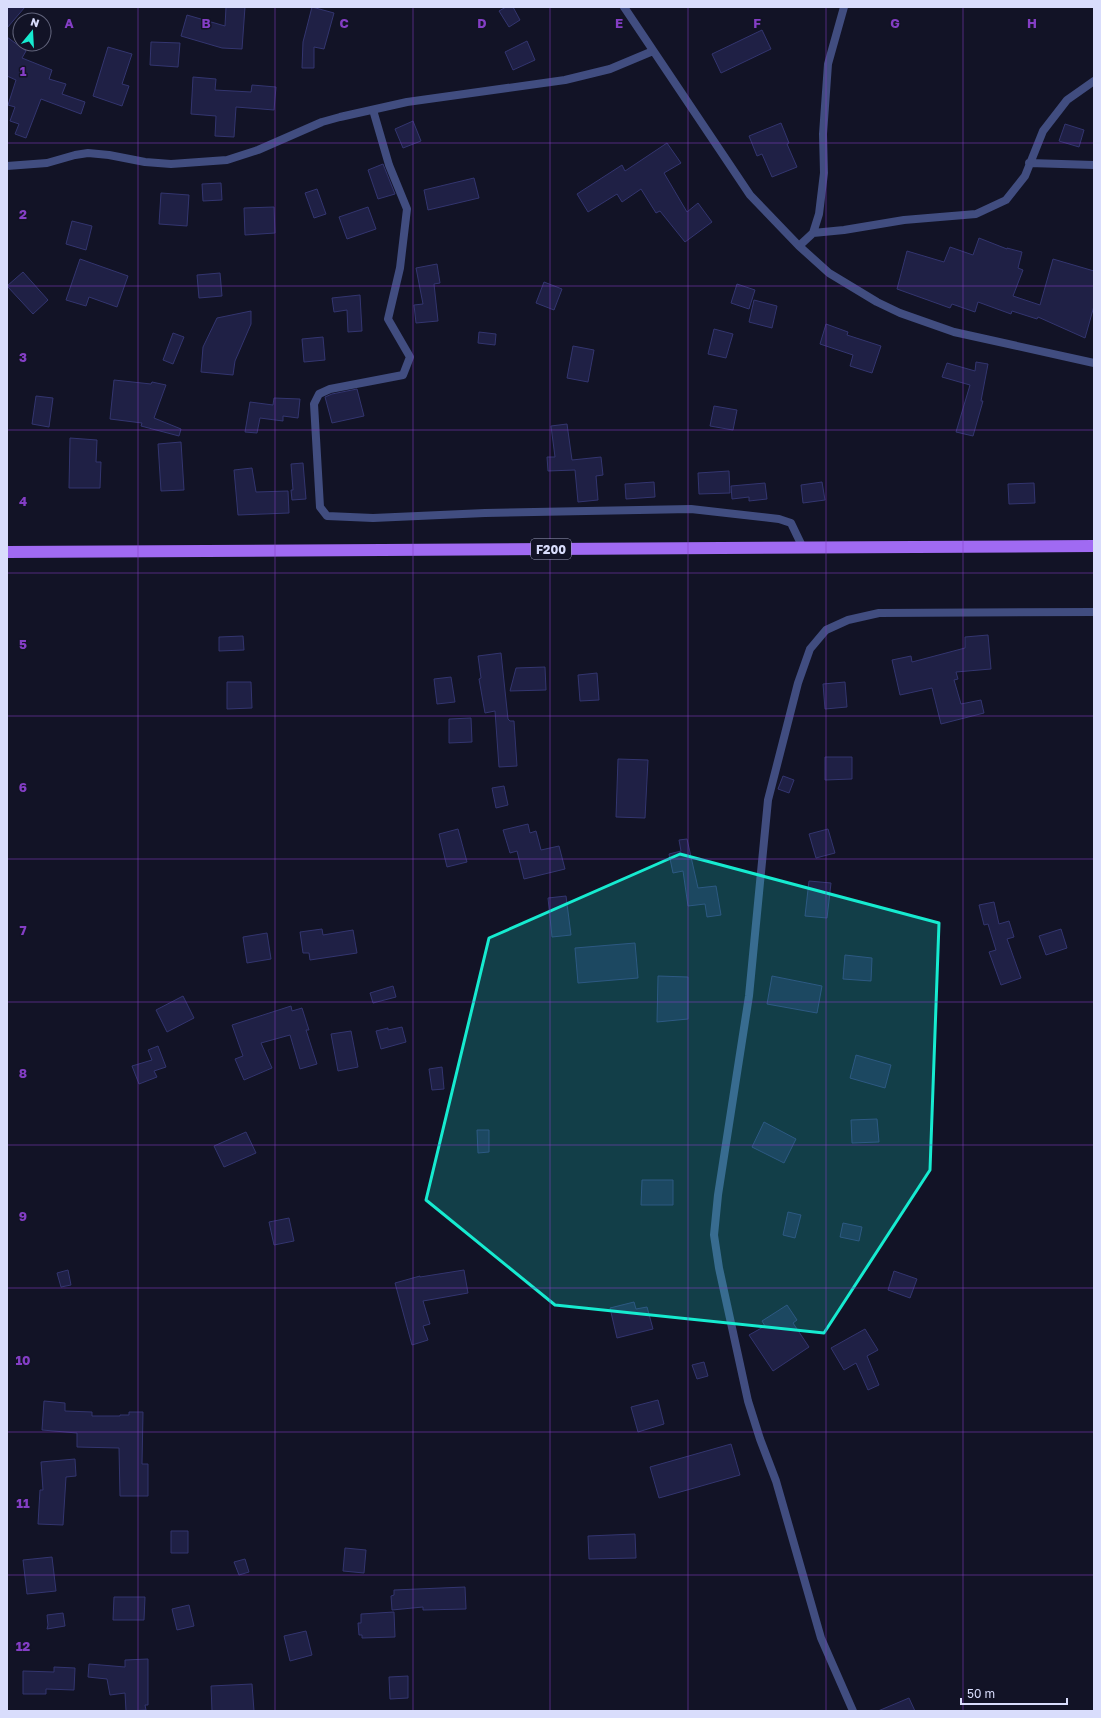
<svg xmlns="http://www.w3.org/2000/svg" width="1101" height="1718" viewBox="0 0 1101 1718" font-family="'Golos Text',sans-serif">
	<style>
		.building { fill: #1f2045; stroke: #33356f }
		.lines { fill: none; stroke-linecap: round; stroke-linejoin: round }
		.street { stroke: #414d80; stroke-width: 8 }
		.primary { stroke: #a06af2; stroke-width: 12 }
		.marked { fill: #16ebd0; fill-opacity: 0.2; stroke: #16ebd0; stroke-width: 3; stroke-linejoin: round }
		.grid { fill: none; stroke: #843ec5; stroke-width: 1; stroke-opacity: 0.55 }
		.labels { text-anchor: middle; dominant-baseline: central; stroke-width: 3; stroke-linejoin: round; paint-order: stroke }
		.shield { fill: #121326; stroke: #9da0bc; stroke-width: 1 }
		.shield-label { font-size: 12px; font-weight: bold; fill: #d9ddfc }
		.grid-label { font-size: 13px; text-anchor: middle; font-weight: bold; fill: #843ec5; stroke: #121326; stroke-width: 3; stroke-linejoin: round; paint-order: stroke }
	</style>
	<rect width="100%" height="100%" fill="#121326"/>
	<!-- building -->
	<path class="building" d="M 7,7 L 25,7 L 7,28 Z
		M 226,7 L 245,7 L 242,49 L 222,48 L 181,36 L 187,15 L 225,26 Z
		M 312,7 L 334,13 L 324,49 L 314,47 L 314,68 L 302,68 L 303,42 Z
		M 506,7 L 513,7 L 520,20 L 509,27 L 499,11 Z
		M 762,30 L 771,49 L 721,73 L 712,54 Z
		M 7,37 L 26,51 L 22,58 L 52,70 L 49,79 L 66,84 L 62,94 L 85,102 L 81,114 L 41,99 L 26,138 L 15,134 L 19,124 L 10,121 L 15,107 L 8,105 L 16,80 L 7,76 Z
		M 527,41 L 535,60 L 513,70 L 505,52 Z
		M 151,42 L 180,43 L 178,67 L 150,65 Z
		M 108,47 L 132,54 L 122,84 L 129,86 L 122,106 L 93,96 Z
		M 193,77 L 216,79 L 215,90 L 251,92 L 252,85 L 276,87 L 274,110 L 236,107 L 234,137 L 215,136 L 216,116 L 191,114 Z
		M 413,121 L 421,141 L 403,148 L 395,129 Z
		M 781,123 L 789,143 L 787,144 L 797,167 L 772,177 L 762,154 L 757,156 L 749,136 Z
		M 1065,124 L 1084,130 L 1079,147 L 1059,141 Z
		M 667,143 L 681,163 L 664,173 L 687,212 L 698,203 L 712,222 L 685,242 L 660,211 L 656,213 L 641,189 L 622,202 L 617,194 L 588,212 L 577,194 L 622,165 L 625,171 Z
		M 383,164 L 395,194 L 378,199 L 368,170 Z
		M 474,178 L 479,198 L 428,210 L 424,190 Z
		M 221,183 L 222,200 L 203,201 L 202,184 Z
		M 317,189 L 326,214 L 314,218 L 305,193 Z
		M 161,193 L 189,195 L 187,226 L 159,224 Z
		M 274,207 L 275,233 L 245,235 L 244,208 Z
		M 368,207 L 376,229 L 347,239 L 339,217 Z
		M 72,221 L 92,226 L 86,250 L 66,244 Z
		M 979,238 L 1007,249 L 1007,248 L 1022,252 L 1018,268 L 1023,270 L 1013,296 L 1040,305 L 1053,259 L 1094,271 L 1094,306 L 1085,338 L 1038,317 L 1037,319 L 1012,311 L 1011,314 L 978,302 L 975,312 L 952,304 L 950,308 L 897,289 L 907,251 L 944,262 L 950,247 L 973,255 Z
		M 80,259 L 128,276 L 117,307 L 89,297 L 86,306 L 66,300 Z
		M 437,264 L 440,283 L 434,284 L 438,321 L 416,323 L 414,305 L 423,304 L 416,268 Z
		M 23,272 L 48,300 L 33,314 L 7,286 Z
		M 220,273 L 222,296 L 199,298 L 197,275 Z
		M 544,282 L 562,289 L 554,310 L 536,303 Z
		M 737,284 L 755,290 L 749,309 L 731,303 Z
		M 360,295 L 362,331 L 348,332 L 347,310 L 334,312 L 332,298 Z
		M 754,300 L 777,306 L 772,328 L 749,322 Z
		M 251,311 L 251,324 L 235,361 L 233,375 L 201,372 L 203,347 L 217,318 Z
		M 826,324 L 848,332 L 847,335 L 881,346 L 872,373 L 850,366 L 853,355 L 820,344 Z
		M 714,329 L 733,334 L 726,358 L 708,354 Z
		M 479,332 L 496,334 L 495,345 L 478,343 Z
		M 173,333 L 184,337 L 173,364 L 163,360 Z
		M 323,337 L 325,360 L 304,362 L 302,339 Z
		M 573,346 L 594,350 L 588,382 L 567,378 Z
		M 976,362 L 988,364 L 981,401 L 983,401 L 973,436 L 956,432 L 970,385 L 942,377 L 947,363 L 975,371 Z
		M 114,380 L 151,384 L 152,382 L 166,385 L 154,418 L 181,429 L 179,436 L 141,426 L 142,423 L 110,419 Z
		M 357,389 L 364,416 L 332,423 L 325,397 L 332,394 Z
		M 36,396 L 53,398 L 49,427 L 32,424 Z
		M 274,398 L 300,399 L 298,418 L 283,416 L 283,421 L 260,418 L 257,433 L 245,432 L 250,402 L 273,405 Z
		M 714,406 L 737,410 L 733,430 L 710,426 Z
		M 567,424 L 572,460 L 601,457 L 603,475 L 596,476 L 598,500 L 578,502 L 575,470 L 548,471 L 547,457 L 555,457 L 551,426 Z
		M 70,438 L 97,440 L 96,462 L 101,462 L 100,488 L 69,488 Z
		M 181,442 L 184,490 L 161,491 L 158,444 Z
		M 303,463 L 306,499 L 292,500 L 291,490 L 293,490 L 291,464 Z
		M 252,468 L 256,492 L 288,491 L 289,513 L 238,515 L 234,470 Z
		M 729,471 L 730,493 L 699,494 L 698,473 Z
		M 654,482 L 655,497 L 626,499 L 625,484 Z
		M 822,482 L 825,500 L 803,503 L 801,485 Z
		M 765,483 L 767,499 L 749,501 L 749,497 L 732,499 L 731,486 Z
		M 1034,483 L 1035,503 L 1009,504 L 1008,484 Z
		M 988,635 L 991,669 L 956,672 L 958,679 L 954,680 L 961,704 L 981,700 L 984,713 L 941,724 L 932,688 L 900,695 L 892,660 L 911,656 L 912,662 L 965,648 L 965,637 Z
		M 243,636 L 244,650 L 219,651 L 219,637 Z
		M 501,653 L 508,719 L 510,721 L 514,721 L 517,766 L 499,767 L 495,711 L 485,713 L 479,679 L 481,678 L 478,656 Z
		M 545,667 L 546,690 L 510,691 L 516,668 Z
		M 597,673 L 599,700 L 580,701 L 578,675 Z
		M 451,677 L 455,702 L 437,704 L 434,679 Z
		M 227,682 L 251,682 L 252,708 L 227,709 Z
		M 845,682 L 847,707 L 825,709 L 823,684 Z
		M 471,718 L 472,742 L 449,743 L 449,719 Z
		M 825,757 L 852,757 L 852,779 L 825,780 Z
		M 618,759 L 648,760 L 645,818 L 616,817 Z
		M 783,776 L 794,780 L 789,793 L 778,789 Z
		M 504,786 L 508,805 L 496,808 L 492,788 Z
		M 528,824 L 530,833 L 536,831 L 541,850 L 559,846 L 565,869 L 524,879 L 517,851 L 510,853 L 503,830 Z
		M 458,829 L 467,862 L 447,867 L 439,834 Z
		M 828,829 L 835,853 L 816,858 L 809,834 Z
		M 687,839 L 698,888 L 716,886 L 721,915 L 707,917 L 705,904 L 688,906 L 683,871 L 673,873 L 669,854 L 681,851 L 679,840 Z
		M 809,881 L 831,883 L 827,918 L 805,916 Z
		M 566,896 L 571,935 L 552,937 L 548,898 Z
		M 994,902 L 999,924 L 1009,921 L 1014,937 L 1007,939 L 1021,978 L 1001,985 L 989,952 L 996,950 L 988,924 L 984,925 L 979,905 Z
		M 322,929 L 323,935 L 353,930 L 357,953 L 310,960 L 309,953 L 303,953 L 300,932 Z
		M 1061,929 L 1067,948 L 1046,955 L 1039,936 Z
		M 267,933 L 271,959 L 247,963 L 243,937 Z
		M 635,943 L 638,978 L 578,983 L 575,948 Z
		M 845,955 L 872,958 L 871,981 L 843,979 Z
		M 658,976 L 688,977 L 688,1019 L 657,1022 Z
		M 772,976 L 822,986 L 817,1013 L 767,1004 Z
		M 393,986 L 396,997 L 373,1003 L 370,993 Z
		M 183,996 L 194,1018 L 167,1032 L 156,1010 Z
		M 291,1006 L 292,1011 L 302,1008 L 309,1030 L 306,1030 L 317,1064 L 300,1069 L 290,1035 L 261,1043 L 272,1068 L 244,1080 L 235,1059 L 243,1056 L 232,1025 Z
		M 402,1027 L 406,1042 L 381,1049 L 376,1031 L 388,1028 L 388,1030 Z
		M 351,1031 L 358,1067 L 338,1071 L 331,1034 Z
		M 158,1046 L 166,1067 L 154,1071 L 157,1077 L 139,1084 L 132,1066 L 152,1060 L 148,1050 Z
		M 856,1055 L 891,1065 L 885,1088 L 850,1078 Z
		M 442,1067 L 444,1089 L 432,1090 L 429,1069 Z
		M 877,1119 L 879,1142 L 852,1143 L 851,1120 Z
		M 764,1122 L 796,1139 L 784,1163 L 752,1147 Z
		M 477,1130 L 489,1130 L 489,1152 L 478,1153 Z
		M 246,1132 L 256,1153 L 224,1167 L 214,1146 Z
		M 642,1180 L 673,1180 L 673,1205 L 641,1205 Z
		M 788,1212 L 801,1215 L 795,1238 L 783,1235 Z
		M 289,1218 L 294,1241 L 274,1245 L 269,1222 Z
		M 843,1223 L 862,1227 L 859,1241 L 840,1237 Z
		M 68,1270 L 71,1285 L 61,1287 L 57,1273 Z
		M 464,1270 L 468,1293 L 423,1301 L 430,1324 L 423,1326 L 428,1340 L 412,1345 L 395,1283 L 420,1276 L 420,1277 Z
		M 894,1271 L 917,1279 L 910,1298 L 888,1290 Z
		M 634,1302 L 636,1309 L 647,1307 L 653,1329 L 617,1338 L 610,1308 Z
		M 787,1305 L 797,1320 L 793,1323 L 809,1347 L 773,1371 L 749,1335 L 765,1326 L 762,1321 Z
		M 865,1329 L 878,1350 L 867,1356 L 879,1385 L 868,1390 L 856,1363 L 844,1370 L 831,1348 Z
		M 704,1362 L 708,1376 L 697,1379 L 692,1365 Z
		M 658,1400 L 664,1424 L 638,1432 L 631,1407 Z
		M 44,1401 L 65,1403 L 65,1411 L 92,1412 L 92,1416 L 120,1416 L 120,1415 L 129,1415 L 129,1412 L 143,1412 L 142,1464 L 148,1464 L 148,1496 L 120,1496 L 119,1448 L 77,1447 L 77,1433 L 42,1430 Z
		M 731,1444 L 740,1475 L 659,1498 L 650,1467 Z
		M 75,1459 L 76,1476 L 66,1477 L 63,1525 L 38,1524 L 40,1490 L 43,1490 L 41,1462 Z
		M 171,1531 L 188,1531 L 188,1553 L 171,1553 Z
		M 635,1534 L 636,1558 L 589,1559 L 588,1536 Z
		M 345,1548 L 366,1550 L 364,1573 L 343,1571 Z
		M 52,1557 L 56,1591 L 27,1594 L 23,1560 Z
		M 245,1559 L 249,1572 L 239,1575 L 234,1562 Z
		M 465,1587 L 466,1609 L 423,1610 L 423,1607 L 392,1610 L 391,1596 L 394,1595 L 394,1590 Z
		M 114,1597 L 145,1597 L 144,1620 L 113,1620 Z
		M 189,1605 L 194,1626 L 177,1630 L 172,1609 Z
		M 394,1612 L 395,1637 L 362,1638 L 362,1635 L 359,1635 L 358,1623 L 361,1623 L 361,1614 Z
		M 63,1613 L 65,1626 L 47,1629 L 48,1625 L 47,1615 Z
		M 306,1631 L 312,1655 L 290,1661 L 284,1636 Z
		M 148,1659 L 148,1705 L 145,1705 L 146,1710 L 126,1711 L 125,1693 L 110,1695 L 107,1679 L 88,1677 L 89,1664 L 125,1667 L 125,1660 Z
		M 54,1667 L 75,1668 L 74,1690 L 46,1689 L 46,1694 L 23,1694 L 23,1671 L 54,1672 Z
		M 408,1676 L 408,1698 L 390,1699 L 389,1677 Z
		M 252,1684 L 254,1711 L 212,1711 L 211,1686 Z
		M 909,1698 L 915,1711 L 878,1711 Z"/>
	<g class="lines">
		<!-- street -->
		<path class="street" d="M 624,7 L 750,195 L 799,246 L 829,273 L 877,302 L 900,313 L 954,332 L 1094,363
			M 373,110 L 389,165 L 407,209 L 400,268 L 388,319 L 410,357 L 403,375 L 330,389 L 319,394 L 314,404 L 320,507 L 327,516 L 373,518 L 485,513 L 691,509 L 779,519 L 791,523 L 803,548
			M 1029,163 L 1094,165
			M 7,166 L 47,163 L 75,155 L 88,153 L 109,155 L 145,162 L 171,164 L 227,160 L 258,150 L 322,122 L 340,117 L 407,102 L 565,80 L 610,69 L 653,51
			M 813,233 L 844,230 L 904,220 L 976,214 L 1006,200 L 1025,176 L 1043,131 L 1067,100 L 1094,81
			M 799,246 L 813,233 L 819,214 L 824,173 L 823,134 L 828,64 L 844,7
			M 853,1711 L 821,1638 L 776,1481 L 760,1439 L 748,1401 L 719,1268 L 714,1235 L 718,1195 L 749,996 L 768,800 L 798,683 L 810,649 L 826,630 L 848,620 L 879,613 L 1094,612"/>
		<!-- primary -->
		<path class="primary" d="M 7,552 L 1094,546"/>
	</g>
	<!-- marked area -->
	<path class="marked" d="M 680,854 L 939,923 L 930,1170 L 824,1333 L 555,1305 L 426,1200 L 489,938 Z"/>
	<!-- grid -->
	<path class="grid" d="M 138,7 L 138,1711M 275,7 L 275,1711M 413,7 L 413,1711M 550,7 L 550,1711M 688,7 L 688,1711M 826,7 L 826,1711M 963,7 L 963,1711M 7,143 L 1094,143M 7,286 L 1094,286M 7,430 L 1094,430M 7,573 L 1094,573M 7,716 L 1094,716M 7,859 L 1094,859M 7,1002 L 1094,1002M 7,1145 L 1094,1145M 7,1288 L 1094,1288M 7,1432 L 1094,1432M 7,1575 L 1094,1575"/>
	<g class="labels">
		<!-- shield labels -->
		<rect class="shield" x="531" y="539" width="40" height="20" rx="3"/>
		<g class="shield-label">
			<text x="551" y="549">F200</text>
		</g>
	</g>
	<g class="grid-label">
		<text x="69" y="28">A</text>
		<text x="206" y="28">B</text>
		<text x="344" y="28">C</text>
		<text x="482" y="28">D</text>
		<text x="619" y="28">E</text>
		<text x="757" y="28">F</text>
		<text x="895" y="28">G</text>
		<text x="1032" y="28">H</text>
		<text x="23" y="76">1</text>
		<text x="23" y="219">2</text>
		<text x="23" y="362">3</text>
		<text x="23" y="506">4</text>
		<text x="23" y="649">5</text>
		<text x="23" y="792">6</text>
		<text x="23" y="935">7</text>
		<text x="23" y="1078">8</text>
		<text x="23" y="1221">9</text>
		<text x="23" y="1365">10</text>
		<text x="23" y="1508">11</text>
		<text x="23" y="1651">12</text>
	</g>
	<!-- border -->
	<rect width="1101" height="1718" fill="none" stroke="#d9ddfc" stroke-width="16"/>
	<!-- north arrow -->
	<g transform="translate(32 32) rotate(18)"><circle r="19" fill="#121326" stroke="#62647c"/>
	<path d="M0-3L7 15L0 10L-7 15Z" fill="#16ebd0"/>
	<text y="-6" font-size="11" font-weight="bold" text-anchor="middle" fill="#d9ddfc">N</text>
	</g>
	<!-- scale -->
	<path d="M961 1698v6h106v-6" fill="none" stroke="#d9ddfc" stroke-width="2"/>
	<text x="967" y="1698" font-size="12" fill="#d9ddfc" stroke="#121326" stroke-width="3" paint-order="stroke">50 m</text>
</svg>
